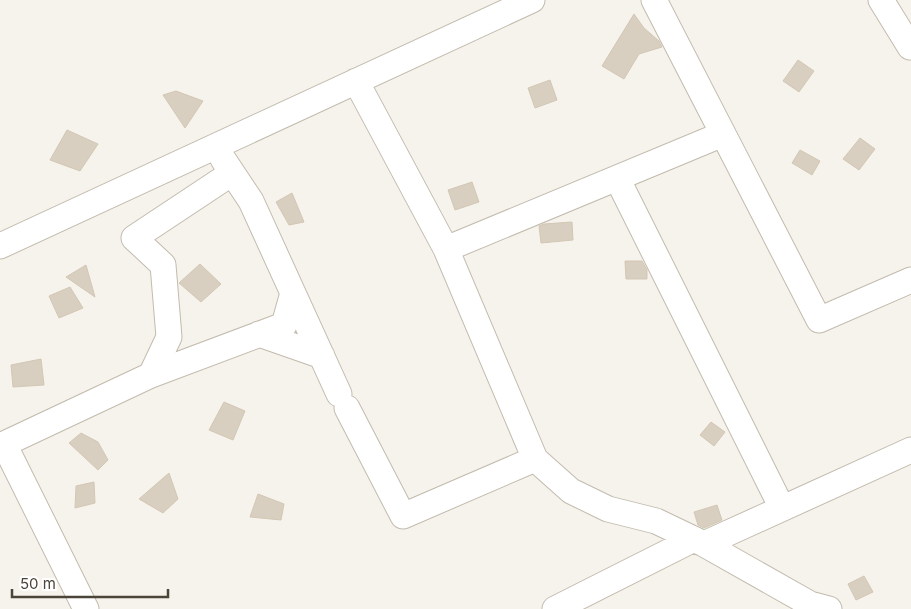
<svg xmlns="http://www.w3.org/2000/svg" width="911" height="609" viewBox="0 0 911 609" font-family="Inter,sans-serif">
	<style>
		.building { fill: #d8cfc1; stroke: #d3c7b4 }
		.lines { fill: none; stroke-linecap: round; stroke-linejoin: round }
		.minor-casing { stroke: #c2bbae; stroke-width: 27 }
		.minor { stroke: #fff; stroke-width: 25 }
	</style>
	<rect width="100%" height="100%" fill="#f6f3ec"/>
	<!-- building -->
	<path class="building" d="M 634,14 L 644,28 L 659,41 L 662,47 L 639,54 L 624,79 L 602,66 Z
		M 798,60 L 814,71 L 799,92 L 783,81 Z
		M 550,80 L 557,100 L 535,108 L 528,88 Z
		M 176,91 L 203,101 L 185,128 L 163,95 Z
		M 67,130 L 98,144 L 80,171 L 50,160 Z
		M 860,138 L 875,149 L 859,170 L 843,159 Z
		M 800,150 L 820,161 L 812,175 L 792,163 Z
		M 472,182 L 479,202 L 455,210 L 448,190 Z
		M 292,193 L 304,222 L 289,225 L 276,202 Z
		M 572,222 L 573,240 L 541,243 L 539,226 L 544,224 Z
		M 625,261 L 642,261 L 647,270 L 647,279 L 626,279 Z
		M 200,264 L 221,284 L 201,302 L 179,283 Z
		M 86,265 L 95,297 L 66,277 Z
		M 70,287 L 83,308 L 59,318 L 49,296 Z
		M 41,359 L 44,385 L 13,387 L 11,365 Z
		M 224,402 L 245,411 L 233,440 L 209,430 Z
		M 711,422 L 725,432 L 714,446 L 700,435 Z
		M 81,433 L 98,442 L 108,460 L 98,470 L 69,443 Z
		M 169,473 L 178,499 L 163,513 L 139,499 Z
		M 94,482 L 95,503 L 75,508 L 76,486 Z
		M 258,494 L 284,504 L 281,520 L 250,517 Z
		M 717,505 L 722,520 L 704,528 L 698,525 L 694,512 Z
		M 864,576 L 873,592 L 856,600 L 848,584 Z"/>
	<g class="lines">
		<!-- minor casing -->
		<g class="minor-casing">
			<path id="minor" d="M 654,0 L 819,320 L 911,280
				M 881,0 L 910,47
				M 356,81 L 446,249 L 723,134
				M 223,159 L 251,201 L 339,394
				M 232,173 L 134,238 L 163,265 L 169,337 L 151,375 L 284,325 L 293,293
				M 617,178 L 782,508
				M 0,246 L 532,0
				M 259,334 L 322,356
				M 347,408 L 403,516 L 535,459 L 446,249
				M 4,444 L 86,609
				M 0,446 L 151,375
				M 535,459 L 571,491 L 608,509 L 656,521 L 704,544 L 911,450
				M 704,544 L 810,604 L 829,609
				M 555,609 L 694,539"/>
		</g>
		<!-- minor -->
		<use href="#minor" class="minor"/>
	</g>
	<!-- scale -->
	<path d="M12 589v8h156v-8" fill="none" stroke="#4b4439" stroke-width="2.5"/>
	<text x="20" y="589" font-size="15" fill="#4b4439" stroke="#ffffff" stroke-width="4" paint-order="stroke">50 m</text>
</svg>
